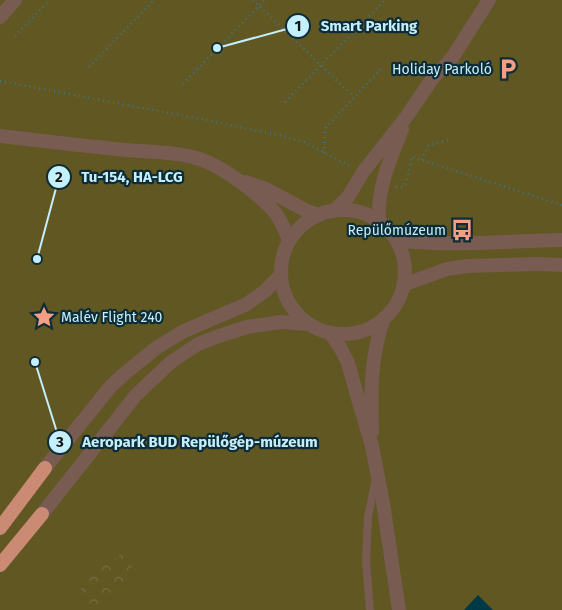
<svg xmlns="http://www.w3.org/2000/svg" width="562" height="610" viewBox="0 0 562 610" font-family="'Fira Sans',sans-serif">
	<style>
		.grass { fill: #605723 }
		.forest { fill: url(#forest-crowns) }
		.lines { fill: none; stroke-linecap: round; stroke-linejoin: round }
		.path { stroke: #417583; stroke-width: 2.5; stroke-dasharray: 1 4; stroke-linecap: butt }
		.service { stroke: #785b51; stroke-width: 8 }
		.minor { stroke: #785b51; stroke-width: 14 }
		.tertiary { stroke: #785b51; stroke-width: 14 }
		.trunk { stroke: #ca8a74; stroke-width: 14 }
		.labels { text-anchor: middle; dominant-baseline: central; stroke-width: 4.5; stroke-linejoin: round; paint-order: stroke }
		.poi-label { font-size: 14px; fill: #c4effd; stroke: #0e2c35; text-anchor: end }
		.leader { fill: none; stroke: #c4effd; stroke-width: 2 }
		.callout-dot { fill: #c4effd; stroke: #0e2c35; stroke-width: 2 }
		.mark-label { font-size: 15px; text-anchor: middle; font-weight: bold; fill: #111 }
		.callout-label { font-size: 15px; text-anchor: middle; font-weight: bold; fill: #c4effd; stroke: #0e2c35; stroke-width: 4.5; stroke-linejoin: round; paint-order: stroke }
	</style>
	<defs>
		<pattern id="forest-crowns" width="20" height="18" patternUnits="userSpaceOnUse" patternTransform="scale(1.25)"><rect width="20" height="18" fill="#605723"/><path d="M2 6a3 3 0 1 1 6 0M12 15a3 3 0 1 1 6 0" fill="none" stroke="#756f44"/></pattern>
	</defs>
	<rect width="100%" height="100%" fill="#003946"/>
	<!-- grass -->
	<path class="grass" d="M 0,0 L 562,0 L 562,610 L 493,610 L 478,595 L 464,610 L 0,610 Z"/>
	<!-- forest -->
	<path class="forest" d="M 121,554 L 135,570 L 107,608 L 85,603 L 77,595 L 89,576 Z"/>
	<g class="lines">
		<!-- path -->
		<path class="path" d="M 253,0 L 354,97
			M 15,36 L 50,0
			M 89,67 L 154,0
			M 0,81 L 206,120 L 283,136 L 304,142 L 350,166
			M 183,84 L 265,0
			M 285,102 L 385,0
			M 324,153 L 325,130 L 326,127 L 381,69
			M 422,160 L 428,146 L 450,139
			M 396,187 L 402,187 L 405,185 L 412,157 L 562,205"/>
		<!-- service -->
		<path class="service" d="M 370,610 L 366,561 L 368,517 L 375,483"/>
		<!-- minor -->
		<path class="minor" d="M 0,17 L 15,0
			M 0,136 C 42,141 84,146 126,150 C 151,152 182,152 205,161 C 225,169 256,192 271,208 C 280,217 285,229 289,241
			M 246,182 L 266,189 L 303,209 L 318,215
			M 334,211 L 348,197 L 363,172 L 407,116 L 432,79 L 452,58 L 489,0
			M 379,222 C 377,186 390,161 402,129
			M 330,333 L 340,347 L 348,363 L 359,402 L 372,446 L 383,503 L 399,610
			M 372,431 C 371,390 370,358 384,318"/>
		<!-- tertiary -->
		<path class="tertiary" d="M281 272a62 62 0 1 1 124 0a62 62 0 1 1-124 0Z
			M 396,240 C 451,247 506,241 562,240
			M 403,285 L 447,269 L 467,266 L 538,264 L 562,265
			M 45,468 L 111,386 L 124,374 L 156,348 L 184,331 L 247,304 L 265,291 L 281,275
			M 42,514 L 136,395 L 171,362 L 198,344 L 216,337 L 247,327 L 281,322 L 308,324"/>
		<!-- trunk -->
		<path class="trunk" d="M 0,528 L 45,468
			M 0,565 L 42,514"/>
	</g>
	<!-- icons -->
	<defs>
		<g id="parking-bare" transform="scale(1.725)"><path d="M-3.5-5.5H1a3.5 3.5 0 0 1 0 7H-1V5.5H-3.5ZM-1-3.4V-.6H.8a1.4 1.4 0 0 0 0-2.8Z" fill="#f39f83" stroke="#0e2c35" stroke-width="2.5" paint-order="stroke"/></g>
		<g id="bus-bare" transform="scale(1.725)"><path d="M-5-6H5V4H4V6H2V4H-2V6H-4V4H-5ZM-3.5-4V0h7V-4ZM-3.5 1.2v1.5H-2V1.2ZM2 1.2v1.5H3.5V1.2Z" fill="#f39f83" stroke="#0e2c35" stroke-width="2.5" paint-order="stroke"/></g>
		<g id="sight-bare" transform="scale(1.725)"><path d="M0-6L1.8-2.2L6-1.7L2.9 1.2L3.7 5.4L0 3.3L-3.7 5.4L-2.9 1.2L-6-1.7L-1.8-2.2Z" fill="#f39f83" stroke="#0e2c35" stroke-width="2.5" paint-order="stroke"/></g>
	</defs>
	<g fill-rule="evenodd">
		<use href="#parking-bare" x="508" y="69"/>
		<use href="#bus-bare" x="462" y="230"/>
		<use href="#sight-bare" x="44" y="317"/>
	</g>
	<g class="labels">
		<!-- poi labels -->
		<g class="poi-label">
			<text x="492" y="69">Holiday Parkoló</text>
			<text x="446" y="230">Repülőmúzeum</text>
			<text x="61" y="317" text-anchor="start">Malév Flight 240</text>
		</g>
	</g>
	<!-- callouts -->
	<path class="leader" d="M217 48L298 26M37 259L59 177M35 362L60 442"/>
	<g class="callout-dot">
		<circle cx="217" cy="48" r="5"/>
		<circle cx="37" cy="259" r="5"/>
		<circle cx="35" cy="362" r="5"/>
		<circle cx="298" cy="26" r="12"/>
		<circle cx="59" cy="177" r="12"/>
		<circle cx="60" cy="442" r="12"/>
	</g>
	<g class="mark-label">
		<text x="298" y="31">1</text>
		<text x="59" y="182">2</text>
		<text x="60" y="447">3</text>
	</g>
	<g class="callout-label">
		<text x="369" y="31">Smart Parking</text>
		<text x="132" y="182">Tu-154, HA-LCG</text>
		<text x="200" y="447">Aeropark BUD Repülőgép-múzeum</text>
	</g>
</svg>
